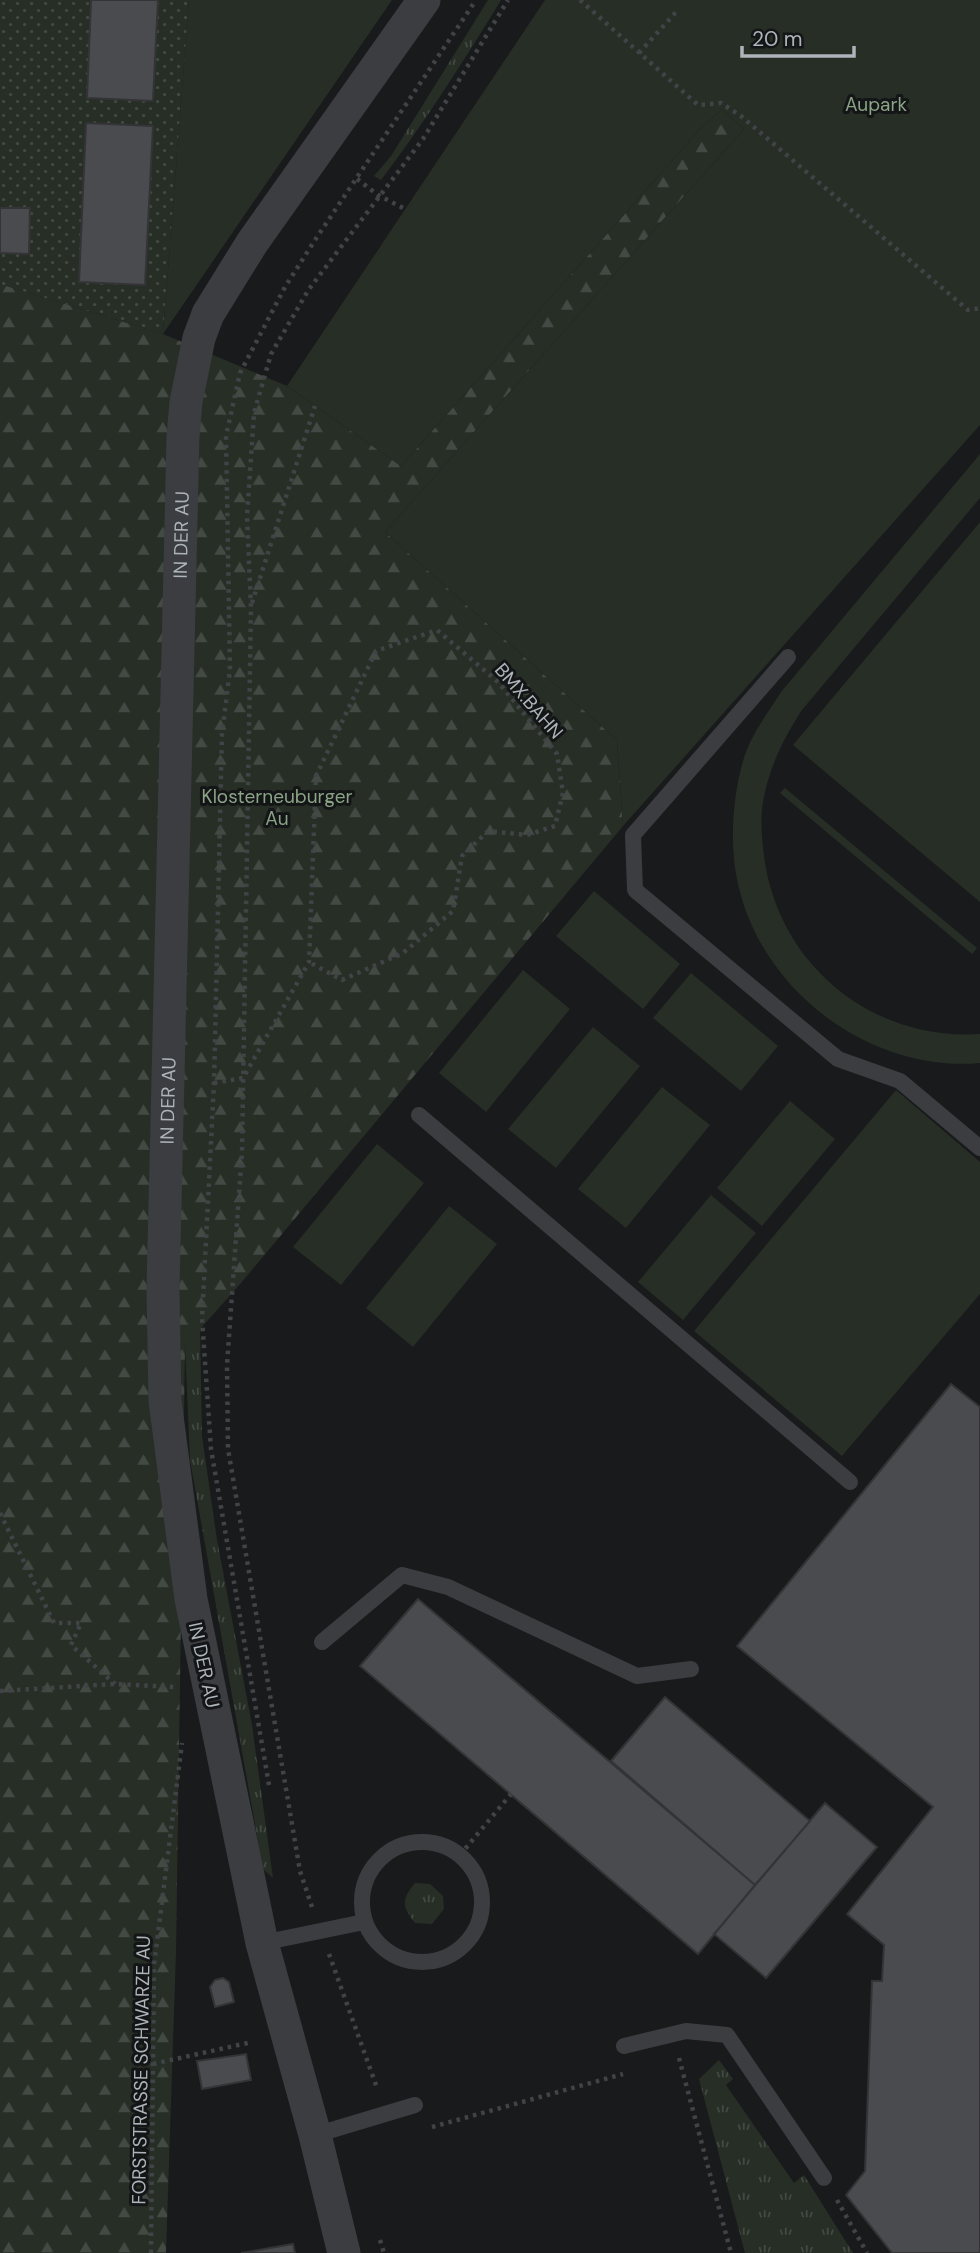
<svg xmlns="http://www.w3.org/2000/svg" width="980" height="2253" viewBox="0 0 980 2253" font-family="'DM Sans',sans-serif">
	<style>
		.grass { fill: url(#grass-tufts) }
		.forest { fill: url(#forest-firs) }
		.park { fill: #262e26 }
		.garden { fill: url(#garden-dots) }
		.building { fill: #494b4e; stroke: #343437; stroke-width: 2 }
		.lines { fill: none; stroke-linecap: round; stroke-linejoin: round }
		.path { stroke: #414447; stroke-width: 4.5; stroke-dasharray: 3.5 5; stroke-linecap: butt }
		.service { stroke: #3b3d40; stroke-width: 16 }
		.minor { stroke: #3b3d40; stroke-width: 33 }
		.labels { text-anchor: middle; dominant-baseline: central; stroke-width: 6; stroke-linejoin: round; paint-order: stroke }
		.park-label { font-size: 19px; fill: #8ba386; stroke: #141516 }
		.street-label { font-size: 19px; fill: #adb4ba; stroke: #141516 }
	</style>
	<defs>
		<pattern id="grass-tufts" width="24" height="20" patternUnits="userSpaceOnUse" patternTransform="scale(1.75)"><rect width="24" height="20" fill="#262e26"/><path d="M3 7l-1-3M5 7V3M7 7l1-3M15 17l-1-3M17 17v-4M19 17l1-3" fill="none" stroke="#434a43"/></pattern>
		<pattern id="forest-firs" width="22" height="20" patternUnits="userSpaceOnUse" patternTransform="scale(1.75)"><rect width="22" height="20" fill="#262e26"/><path d="M5 1l3.5 6h-7zM16 11l3.5 6h-7z" fill="#434a43"/></pattern>
		<pattern id="garden-dots" width="8" height="8" patternUnits="userSpaceOnUse" patternTransform="scale(1.75)"><rect width="8" height="8" fill="#262e26"/><path d="M2 2h.1M6 6h.1" fill="none" stroke="#434a43" stroke-width="1.8" stroke-linecap="round"/></pattern>
	</defs>
	<rect width="100%" height="100%" fill="#191a1b"/>
	<!-- grass -->
	<path class="grass" d="M 488,0 L 501,0 C 463,62 425,122 381,180 L 374,176 L 391,156 Z
		M 200,1327 L 202,1436 L 217,1540 L 252,1725 L 273,1878 L 263,1869 L 190,1460 L 185,1346 Z
		M 415,1883 L 430,1884 L 443,1896 L 444,1909 L 432,1924 L 415,1923 C 402,1906 401,1900 415,1883 Z
		M 719,2060 L 733,2079 L 726,2085 L 794,2183 L 804,2175 L 853,2253 L 745,2253 L 699,2079 Z"/>
	<!-- forest -->
	<path class="forest" d="M 722,109 L 744,129 L 385,532 L 617,740 L 623,826 L 241,1283 L 185,1346 L 176,1951 L 166,2253 L 0,2253 L 0,284 L 163,334 L 287,386 L 401,466 L 701,128 Z"/>
	<!-- park -->
	<path class="park" d="M 189,0 L 392,0 L 163,334 Z
		M 545,0 L 980,0 L 980,425 L 623,826 L 617,740 L 385,532 L 744,129 L 722,109 L 701,128 L 401,466 L 287,386 Z
		M 980,454 L 980,498 L 802,710 C 783,739 769,768 763,802 C 760,819 762,839 764,856 C 778,964 871,1041 980,1034 L 980,1063 C 872,1073 764,993 739,888 C 729,848 732,800 743,761 C 750,736 767,714 781,692 Z
		M 980,522 L 980,902 L 793,745 Z
		M 785,788 L 977,948 L 972,954 L 780,793 Z
		M 594,891 L 680,964 L 643,1009 L 556,936 Z
		M 523,970 L 570,1009 L 486,1112 L 439,1073 Z
		M 691,973 L 778,1046 L 741,1091 L 653,1018 Z
		M 593,1027 L 640,1066 L 556,1168 L 508,1129 Z
		M 662,1087 L 710,1125 L 626,1228 L 578,1189 Z
		M 896,1090 L 980,1162 L 980,1294 L 842,1456 L 694,1331 Z
		M 790,1101 L 835,1139 L 762,1226 L 717,1188 Z
		M 377,1144 L 424,1183 L 341,1285 L 293,1247 Z
		M 711,1195 L 756,1233 L 683,1320 L 638,1282 Z
		M 449,1206 L 497,1244 L 413,1347 L 366,1308 Z"/>
	<!-- garden -->
	<path class="garden" d="M 0,0 L 189,0 L 163,334 L 0,284 Z"/>
	<!-- building -->
	<path class="building" d="M 91,0 L 158,0 L 153,101 L 87,98 Z
		M 86,123 L 153,126 L 145,285 L 79,282 Z
		M 0,208 L 30,208 L 29,254 L 0,253 Z
		M 951,1384 L 980,1407 L 980,2253 L 892,2253 L 846,2195 L 865,2171 L 872,1981 L 882,1981 L 884,1945 L 847,1914 L 933,1807 L 737,1646 Z
		M 418,1599 L 755,1885 L 698,1954 L 360,1666 Z
		M 665,1697 L 810,1821 L 755,1885 L 611,1761 Z
		M 825,1803 L 877,1847 L 766,1978 L 714,1934 Z
		M 223,1978 L 229,1982 L 234,2002 L 215,2007 L 210,1987 L 215,1980 Z
		M 246,2054 L 251,2080 L 202,2089 L 197,2061 Z
		M 293,2244 L 295,2253 L 241,2253 Z"/>
	<g class="lines">
		<!-- path -->
		<path class="path" d="M 580,0 L 698,105 L 721,103 L 741,116 L 968,310 L 980,308
			M 639,53 L 677,11
			M 357,179 L 378,195 L 405,209
			M 252,603 L 315,406
			M 214,1083 L 243,1078 L 309,962 L 316,776 L 376,651 L 437,630 L 498,682 L 557,754 L 563,793 L 555,826 L 527,835 L 488,831 L 462,856 L 453,911 L 403,953 L 342,980 L 309,962
			M 0,1513 L 54,1623 L 81,1623 L 71,1645 L 115,1684
			M 0,1691 L 115,1684 L 174,1687
			M 269,1785 L 211,1449 L 202,1319 L 214,1083 L 222,734 L 230,670 L 226,436 L 240,373 L 285,287 L 315,240 L 476,0
			M 460,1855 L 511,1794
			M 312,1907 L 300,1871 L 228,1449 L 227,1365 L 242,1152 L 251,608 L 247,516 L 254,413 L 271,354 L 309,289 L 423,139 L 508,0
			M 329,1954 L 377,2088
			M 679,2058 L 731,2253
			M 153,2064 L 252,2042
			M 432,2127 L 623,2074
			M 837,2200 L 867,2253
			M 380,2240 L 384,2253
			M 151,2253 L 154,1965 L 182,1743"/>
		<!-- service -->
		<path class="service" d="M 788,657 L 633,835 L 635,890 L 838,1059 L 900,1081 L 980,1148
			M 419,1115 L 850,1482
			M 322,1642 L 402,1575 L 448,1587 L 637,1676 L 691,1669
			M362 1902a60 60 0 1 1 120 0a60 60 0 1 1-120 0Z
			M 262,1943 L 364,1922
			M 624,2046 L 686,2031 L 727,2035 L 824,2178
			M 315,2135 L 415,2105"/>
		<!-- minor -->
		<path class="minor" id="s1" d="M 344,2253 L 315,2135 L 262,1943 L 191,1599 L 165,1401 L 163,1290 L 183,437 L 186,402 L 199,338 L 208,314 L 252,243 L 424,0"/>
	</g>
	<g class="labels">
		<!-- park labels -->
		<g class="park-label">
			<text x="876" y="104">Aupark</text>
			<text x="277" y="796">Klosterneuburger<tspan x="277" dy="22">Au</tspan></text>
		</g>
		<!-- street labels -->
		<g class="street-label">
			<text stroke="none"><textPath href="#s1" startOffset="1738">IN DER AU</textPath></text>
			<text transform="translate(529 701) rotate(49)">BMX.BAHN</text>
			<text stroke="none"><textPath href="#s1" startOffset="1172">IN DER AU</textPath></text>
			<text transform="translate(204 1665) rotate(78)">IN DER AU</text>
			<text transform="translate(141 2070) rotate(-89)">FORSTSTRASSE SCHWARZE AU</text>
		</g>
	</g>
	<!-- scale -->
	<path d="M742 46v10h112v-10" fill="none" stroke="#adb4ba" stroke-width="3.5"/>
	<text x="752" y="46" font-size="21" fill="#adb4ba" stroke="#141516" stroke-width="5" paint-order="stroke">20 m</text>
</svg>
